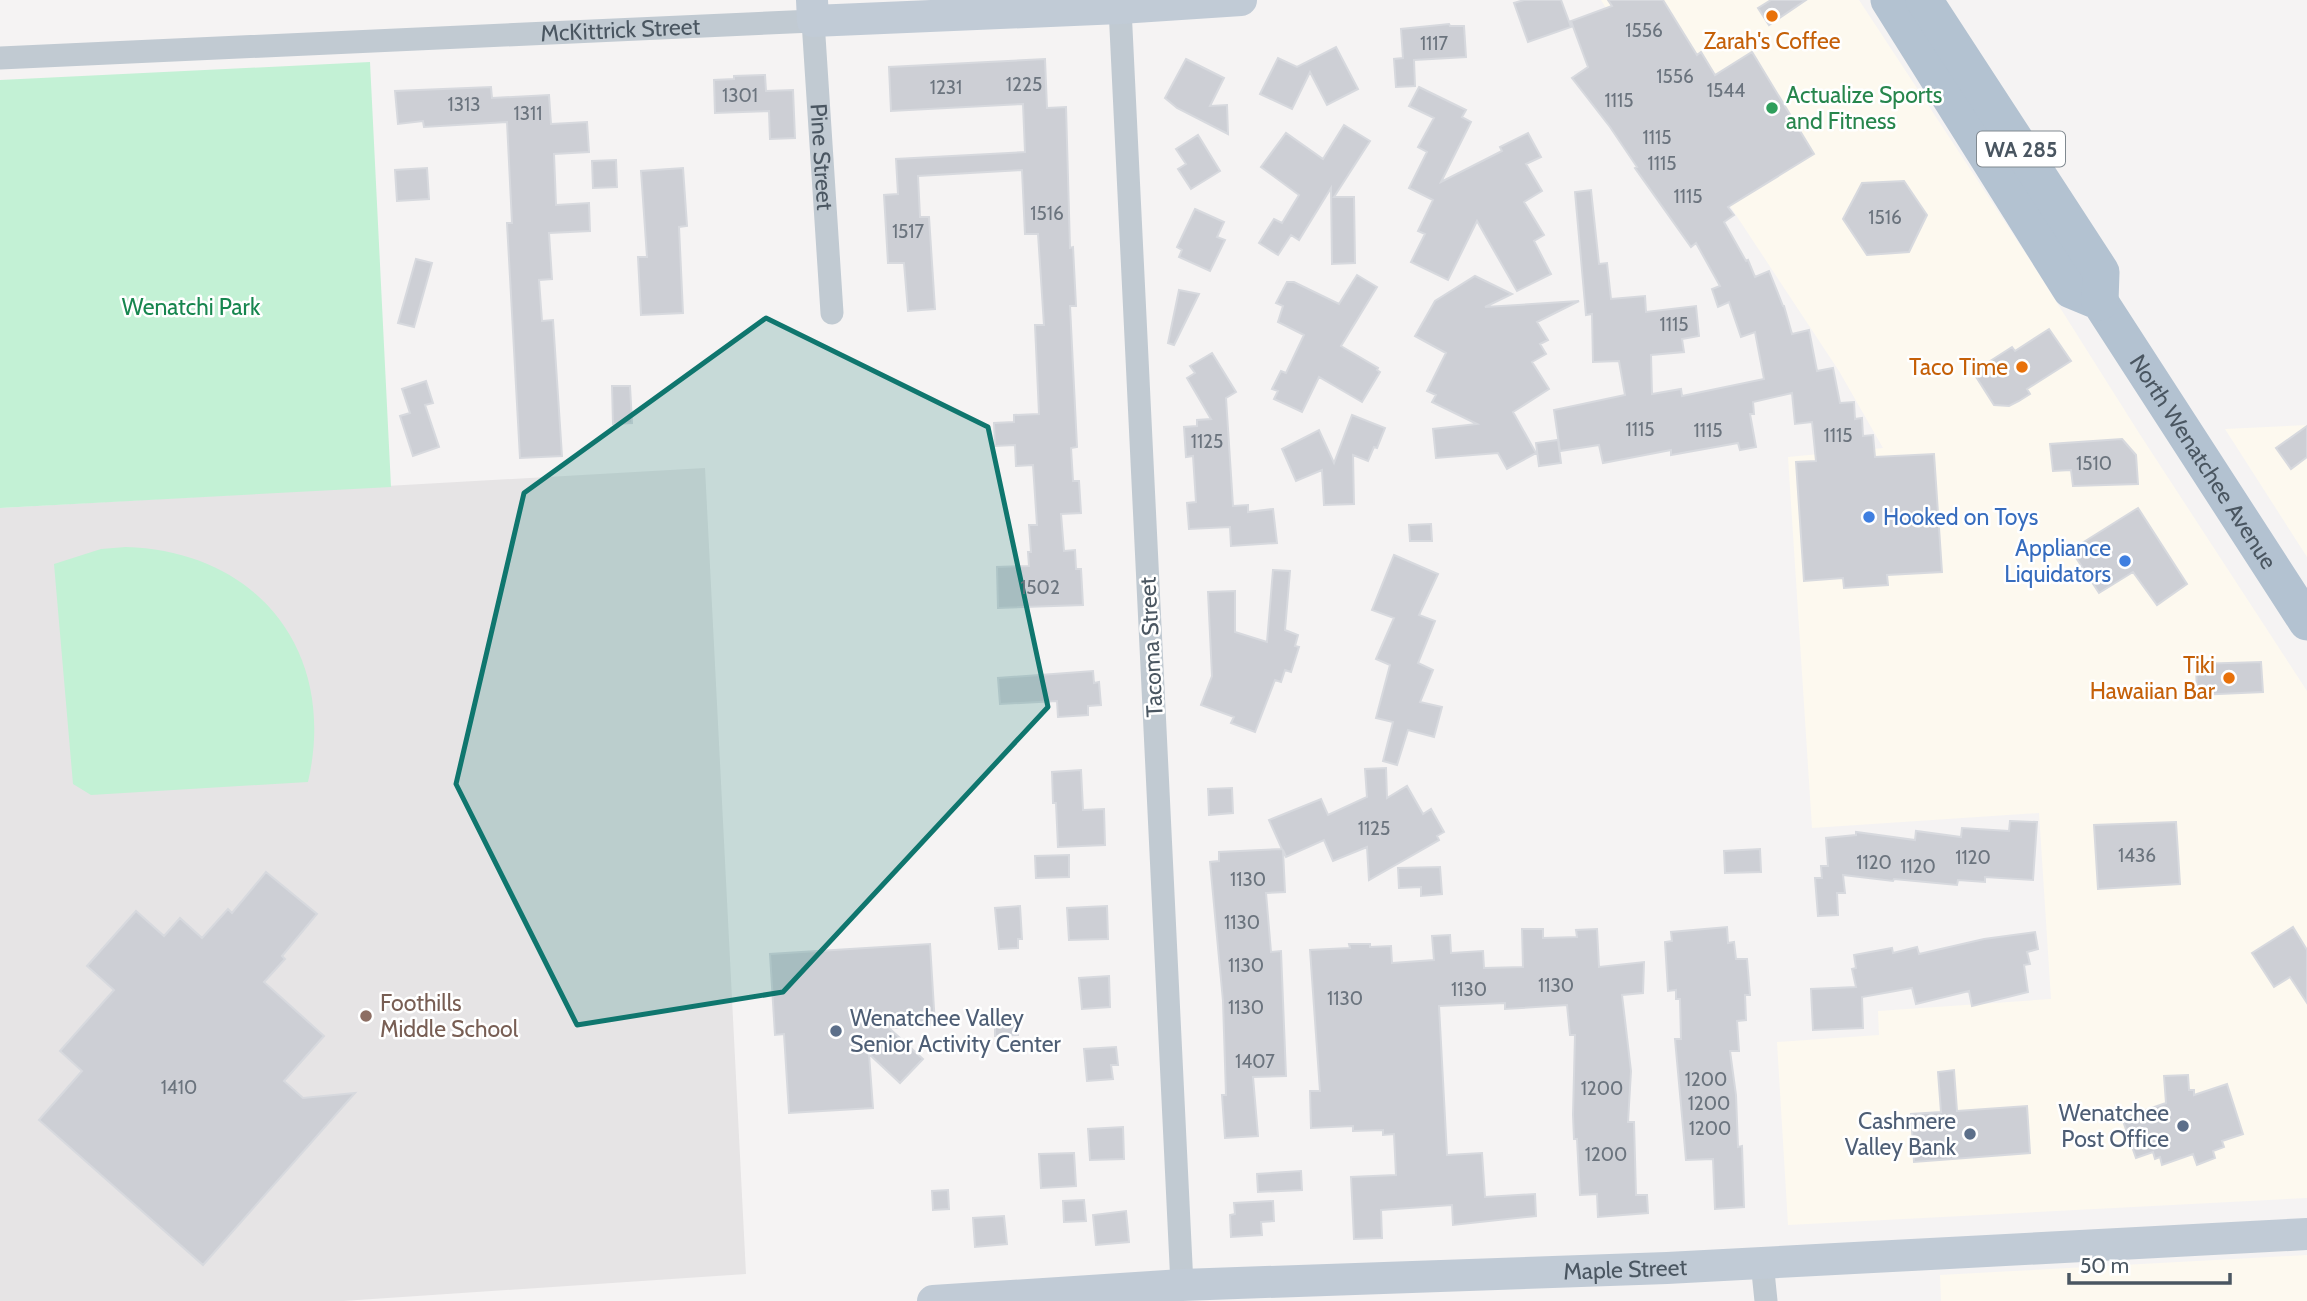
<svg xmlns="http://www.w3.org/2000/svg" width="2307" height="1301" viewBox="0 0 2307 1301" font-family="Cabin,sans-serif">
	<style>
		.commercial { fill: #fdf9ef }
		.education { fill: #e6e4e5 }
		.green { fill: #c3f1d5 }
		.building { fill: #cdcfd5; stroke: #d7d9de; stroke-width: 2 }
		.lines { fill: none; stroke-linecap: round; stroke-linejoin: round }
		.street { stroke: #c1cad2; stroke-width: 23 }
		.secondary { stroke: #c1cbd6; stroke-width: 32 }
		.primary { stroke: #b3c2d1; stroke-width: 37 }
		.marked { fill: #0f766e; fill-opacity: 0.2; stroke: #0f766e; stroke-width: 5; stroke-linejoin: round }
		.food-dot { fill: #e8710a; stroke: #fff; stroke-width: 2.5 }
		.leisure-dot { fill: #2e9e5b; stroke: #fff; stroke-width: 2.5 }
		.shop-dot { fill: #3f7fe0; stroke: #fff; stroke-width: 2.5 }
		.education-dot { fill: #8d6e63; stroke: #fff; stroke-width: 2.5 }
		.service-dot { fill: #5c6f8a; stroke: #fff; stroke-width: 2.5 }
		.labels { text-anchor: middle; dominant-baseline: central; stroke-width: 5; stroke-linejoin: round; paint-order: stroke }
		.number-label { font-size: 19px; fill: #6b747e }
		.shield { fill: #fff; stroke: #808990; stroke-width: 2 }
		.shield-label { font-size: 21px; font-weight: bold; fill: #4a5661 }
		.street-label { font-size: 23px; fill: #4a5661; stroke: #fff }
		.food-label { font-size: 23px; fill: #c56008; stroke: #fff; text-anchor: end }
		.leisure-label { font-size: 23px; fill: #27864d; stroke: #fff; text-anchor: start }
		.park-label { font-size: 23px; fill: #17864f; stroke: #fff }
		.shop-label { font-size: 23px; fill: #366cbe; stroke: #fff; text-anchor: start }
		.education-label { font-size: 23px; fill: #785e54; stroke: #fff; text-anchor: start }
		.service-label { font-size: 23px; fill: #4e5e75; stroke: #fff; text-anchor: end }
	</style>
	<rect width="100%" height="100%" fill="#f5f3f3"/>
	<!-- commercial -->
	<path class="commercial" d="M 1601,0 L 1859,0 L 2028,257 L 2139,433 L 2307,691 L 2307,1198 L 1788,1225 L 1777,1042 L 1879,1035 L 1878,1011 L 2051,999 L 2039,813 L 1812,828 L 1788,457 L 1883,448 L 1839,371 L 1732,209 Z
		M 2307,425 L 2307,557 L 2225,429 Z
		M 2307,1255 L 2307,1301 L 1941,1301 L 1940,1275 Z"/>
	<!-- education -->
	<path class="education" d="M 705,468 L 746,1274 L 343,1301 L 0,1301 L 0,508 Z"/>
	<!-- green -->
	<path class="green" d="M 370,62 L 391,487 L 0,508 L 0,80 Z
		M 126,547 C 258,551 338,652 308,782 L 91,795 L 73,784 L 54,564 L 101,549 Z"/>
	<!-- building -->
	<path class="building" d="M 1524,0 L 1561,0 L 1571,27 L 1528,42 L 1514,3 Z
		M 1608,0 L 1663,0 L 1697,55 L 1701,52 L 1715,75 L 1752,52 L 1814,154 L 1728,207 L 1734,215 L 1724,222 L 1746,261 L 1748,260 L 1755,277 L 1769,271 L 1783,306 L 1784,306 L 1792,334 L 1809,330 L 1817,371 L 1833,368 L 1840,403 L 1854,402 L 1855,419 L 1862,418 L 1863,436 L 1873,435 L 1875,457 L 1934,454 L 1942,572 L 1887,575 L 1888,585 L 1844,588 L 1843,578 L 1804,581 L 1796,462 L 1816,461 L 1812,422 L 1795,424 L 1792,393 L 1753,402 L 1754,414 L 1750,414 L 1756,447 L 1740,450 L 1738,443 L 1671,455 L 1671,450 L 1603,463 L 1599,445 L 1560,451 L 1554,410 L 1625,395 L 1619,361 L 1593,362 L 1592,314 L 1586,315 L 1575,192 L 1591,190 L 1599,264 L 1607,263 L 1611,299 L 1645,296 L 1646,312 L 1696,306 L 1699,336 L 1682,339 L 1684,352 L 1651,355 L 1652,394 L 1681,389 L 1682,396 L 1764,379 L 1755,332 L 1741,337 L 1729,302 L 1718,307 L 1712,289 L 1720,286 L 1696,243 L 1691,247 L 1635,168 L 1637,167 L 1610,127 L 1572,78 L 1588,67 L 1571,21 L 1612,6 Z
		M 1771,0 L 1806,0 L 1769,25 L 1758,8 Z
		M 1449,24 L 1450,26 L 1464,26 L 1466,57 L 1414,60 L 1415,86 L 1396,87 L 1394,59 L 1403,58 L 1401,29 Z
		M 1336,47 L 1358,89 L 1327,105 L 1310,72 L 1292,109 L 1260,94 L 1278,58 L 1297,67 Z
		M 1045,59 L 1047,108 L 1066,107 L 1070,248 L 1073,247 L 1076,306 L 1070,306 L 1077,447 L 1071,448 L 1073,481 L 1079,481 L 1081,513 L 1061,514 L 1064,551 L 1075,550 L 1076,569 L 1081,569 L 1083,605 L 998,608 L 997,567 L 1029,566 L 1028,552 L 1031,552 L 1029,525 L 1037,525 L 1033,465 L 1016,466 L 1015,445 L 995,446 L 994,423 L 1014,422 L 1014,415 L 1039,414 L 1035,325 L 1044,325 L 1038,234 L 1025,234 L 1022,170 L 918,176 L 920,217 L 929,217 L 935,309 L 908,311 L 904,263 L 888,263 L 884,195 L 898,194 L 896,159 L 1025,152 L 1023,104 L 891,111 L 889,67 Z
		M 1186,59 L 1224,78 L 1210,106 L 1227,105 L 1228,134 L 1177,108 L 1165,98 Z
		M 765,75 L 766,91 L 793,90 L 795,138 L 770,139 L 769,111 L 715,113 L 714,80 L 734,79 L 734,76 Z
		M 491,87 L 492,98 L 549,95 L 551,124 L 587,122 L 589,152 L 554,154 L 556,205 L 589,203 L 590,231 L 549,233 L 552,279 L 539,280 L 542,321 L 553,320 L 562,456 L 520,458 L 507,223 L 512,223 L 507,122 L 424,127 L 423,121 L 398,124 L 395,91 Z
		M 1419,87 L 1466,110 L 1462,117 L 1471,122 L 1441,182 L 1502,151 L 1500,147 L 1528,133 L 1541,157 L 1526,164 L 1542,191 L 1524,202 L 1544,235 L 1534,241 L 1551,274 L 1517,291 L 1477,221 L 1448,280 L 1411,262 L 1425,234 L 1418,231 L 1433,200 L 1409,188 L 1427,152 L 1418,147 L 1434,118 L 1409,106 Z
		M 1344,125 L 1370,141 L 1334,197 L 1354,197 L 1355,263 L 1332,264 L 1331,188 L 1299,240 L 1291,235 L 1278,255 L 1259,243 L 1274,219 L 1282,223 L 1299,195 L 1261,167 L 1286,133 L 1323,159 Z
		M 1198,135 L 1220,171 L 1191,189 L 1178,169 L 1186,164 L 1176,149 Z
		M 616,160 L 617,187 L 593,188 L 592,161 Z
		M 427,168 L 429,199 L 397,201 L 395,170 Z
		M 683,168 L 687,226 L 679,227 L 683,313 L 641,315 L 638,257 L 647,257 L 641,171 Z
		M 1904,181 L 1927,215 L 1909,252 L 1867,255 L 1843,219 L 1862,183 Z
		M 1195,209 L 1224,222 L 1217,237 L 1225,240 L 1210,271 L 1179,257 L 1182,250 L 1177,247 Z
		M 416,259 L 432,263 L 414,327 L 398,323 Z
		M 1357,275 L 1377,287 L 1341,346 L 1378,368 L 1377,370 L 1380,372 L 1362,402 L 1319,377 L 1302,412 L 1274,399 L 1278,391 L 1272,389 L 1281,371 L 1286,373 L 1304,335 L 1278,322 L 1283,306 L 1276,303 L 1287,282 L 1294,282 L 1339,304 Z
		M 1475,276 L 1512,294 L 1485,307 L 1579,301 L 1537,322 L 1548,340 L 1540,344 L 1546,354 L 1532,362 L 1549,389 L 1513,412 L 1536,453 L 1507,469 L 1498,453 L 1436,458 L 1433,429 L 1477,424 L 1432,402 L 1436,395 L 1427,391 L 1446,353 L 1415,336 L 1435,301 Z
		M 1179,290 L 1199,294 L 1174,345 L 1168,343 Z
		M 2049,329 L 2071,361 L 2027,389 L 2030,394 L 2019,401 L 2009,406 L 1994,405 L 1973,372 L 2012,347 L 2015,351 Z
		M 1212,353 L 1236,392 L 1226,398 L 1233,506 L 1248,505 L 1248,512 L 1273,509 L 1277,543 L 1231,546 L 1230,527 L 1189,529 L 1187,503 L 1196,502 L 1193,456 L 1186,457 L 1184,427 L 1197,426 L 1197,420 L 1211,419 L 1187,378 L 1195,373 L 1190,366 Z
		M 426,381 L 433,403 L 425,405 L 439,447 L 413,456 L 400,416 L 410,413 L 402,389 Z
		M 612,386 L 630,386 L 632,423 L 613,424 Z
		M 1352,415 L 1385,428 L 1377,448 L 1374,447 L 1368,461 L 1353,455 L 1354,504 L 1324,505 L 1322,470 L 1296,481 L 1282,449 L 1319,430 L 1334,463 Z
		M 2307,426 L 2307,457 L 2291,469 L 2276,448 Z
		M 2122,439 L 2136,455 L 2138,484 L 2073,486 L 2071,470 L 2053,471 L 2050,444 Z
		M 1558,440 L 1561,463 L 1539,466 L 1536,443 Z
		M 2138,508 L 2187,584 L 2157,605 L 2133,572 L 2099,593 L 2071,550 Z
		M 1431,524 L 1432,541 L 1410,541 L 1409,525 Z
		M 1394,555 L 1438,574 L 1419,615 L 1435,621 L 1418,663 L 1433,670 L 1420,702 L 1442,707 L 1434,737 L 1408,730 L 1397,765 L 1383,761 L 1393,722 L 1376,718 L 1390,665 L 1376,659 L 1394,618 L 1372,610 Z
		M 1273,570 L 1290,571 L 1285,630 L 1298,635 L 1295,646 L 1299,647 L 1291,672 L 1285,670 L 1281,682 L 1275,680 L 1255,732 L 1231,723 L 1234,717 L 1201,705 L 1212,676 L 1208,592 L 1235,591 L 1235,632 L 1267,642 Z
		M 2261,662 L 2263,692 L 2197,695 L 2196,664 Z
		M 1093,671 L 1094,683 L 1099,682 L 1101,705 L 1088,706 L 1088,715 L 1058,717 L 1057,701 L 1000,704 L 998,678 Z
		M 1386,768 L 1387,798 L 1407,786 L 1423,814 L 1431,809 L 1444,832 L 1437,836 L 1439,840 L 1369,880 L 1367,847 L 1333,861 L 1324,840 L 1286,857 L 1283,850 L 1285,892 L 1266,893 L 1271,952 L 1281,951 L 1286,1076 L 1253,1077 L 1258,1136 L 1225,1138 L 1222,1095 L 1226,1095 L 1223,1001 L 1210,862 L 1219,861 L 1219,852 L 1282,849 L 1269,820 L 1321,799 L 1328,815 L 1367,797 L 1365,769 Z
		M 1081,770 L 1083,810 L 1104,809 L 1105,845 L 1058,847 L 1056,803 L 1053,803 L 1052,772 Z
		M 1232,788 L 1233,813 L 1209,815 L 1208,789 Z
		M 2010,821 L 2037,822 L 2033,880 L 1985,877 L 1985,882 L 1958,880 L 1957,885 L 1894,879 L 1893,881 L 1843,875 L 1845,893 L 1837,893 L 1838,915 L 1818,916 L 1815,878 L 1822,878 L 1821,866 L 1828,866 L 1826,838 L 1856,835 L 1856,832 L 1915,840 L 1916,831 L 1961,837 L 1962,828 L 2009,831 Z
		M 2176,822 L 2180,884 L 2098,889 L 2094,825 Z
		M 1760,849 L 1761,872 L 1725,873 L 1724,851 Z
		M 1069,855 L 1069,877 L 1036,878 L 1035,856 Z
		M 1440,867 L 1442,894 L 1421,896 L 1421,887 L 1399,888 L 1398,868 Z
		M 266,872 L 317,914 L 282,956 L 285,959 L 264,982 L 324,1036 L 284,1081 L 303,1098 L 355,1093 L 203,1265 L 39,1120 L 82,1071 L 60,1051 L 114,990 L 87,966 L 136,911 L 164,936 L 180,918 L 202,938 L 228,909 L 232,913 Z
		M 1020,906 L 1022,939 L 1018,939 L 1018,948 L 999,949 L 995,908 Z
		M 1107,906 L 1108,939 L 1069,940 L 1067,908 Z
		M 1727,927 L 1728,943 L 1734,942 L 1736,959 L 1747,959 L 1750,995 L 1745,995 L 1746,1020 L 1737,1021 L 1739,1051 L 1730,1051 L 1736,1095 L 1738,1147 L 1742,1146 L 1744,1207 L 1715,1209 L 1713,1159 L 1686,1160 L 1675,1039 L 1681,1039 L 1680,999 L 1676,999 L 1676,990 L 1668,991 L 1665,942 L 1672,941 L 1671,932 Z
		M 2293,927 L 2307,950 L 2307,1003 L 2290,977 L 2274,987 L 2252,953 Z
		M 1522,929 L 1543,929 L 1543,938 L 1577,937 L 1576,930 L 1597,929 L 1599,967 L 1644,962 L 1643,993 L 1622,995 L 1631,1071 L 1628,1122 L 1634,1122 L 1636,1195 L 1647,1195 L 1648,1213 L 1598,1217 L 1597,1194 L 1580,1195 L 1577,1139 L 1574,1139 L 1573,1115 L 1575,1035 L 1570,1035 L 1567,1005 L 1505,1009 L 1505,1003 L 1439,1006 L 1447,1155 L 1482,1153 L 1485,1197 L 1535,1194 L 1536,1216 L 1453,1225 L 1452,1205 L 1381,1210 L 1382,1238 L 1354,1239 L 1351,1177 L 1396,1175 L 1394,1134 L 1383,1135 L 1383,1130 L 1353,1131 L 1353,1126 L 1311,1128 L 1310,1091 L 1320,1091 L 1310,950 L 1350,948 L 1349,944 L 1370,944 L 1370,947 L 1391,946 L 1392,963 L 1434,960 L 1432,936 L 1450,935 L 1451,953 L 1483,951 L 1484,968 L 1523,967 Z
		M 2035,932 L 2038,949 L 2027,952 L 2030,964 L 2024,965 L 2028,992 L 1972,1006 L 1969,991 L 1916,1004 L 1912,988 L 1862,997 L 1863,1028 L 1813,1030 L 1811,989 L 1856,987 L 1852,969 L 1856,968 L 1854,955 L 1892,948 L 1893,953 L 1917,947 L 1919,954 L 1984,939 Z
		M 930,944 L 935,1025 L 889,1028 L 923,1059 L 900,1083 L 869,1054 L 873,1108 L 789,1113 L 784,1034 L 775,1035 L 770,954 Z
		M 1109,976 L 1110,1007 L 1082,1009 L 1079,978 Z
		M 1017,1018 L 1018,1035 L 995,1036 L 995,1019 Z
		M 1116,1047 L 1118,1065 L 1111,1065 L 1113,1079 L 1087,1081 L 1084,1049 Z
		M 1954,1070 L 1957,1111 L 2027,1106 L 2030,1153 L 1914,1162 L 1911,1114 L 1941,1112 L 1938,1072 Z
		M 2188,1075 L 2189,1090 L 2194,1090 L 2194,1095 L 2227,1084 L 2243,1134 L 2222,1141 L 2224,1147 L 2213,1151 L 2215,1158 L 2197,1165 L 2193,1154 L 2162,1165 L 2160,1157 L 2155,1159 L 2153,1152 L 2136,1158 L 2122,1118 L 2166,1103 L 2164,1076 Z
		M 1123,1127 L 1124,1159 L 1090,1160 L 1088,1129 Z
		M 1074,1153 L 1076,1186 L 1041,1188 L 1039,1154 Z
		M 1301,1171 L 1302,1190 L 1258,1192 L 1257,1174 Z
		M 948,1190 L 949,1209 L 933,1210 L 932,1191 Z
		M 1084,1200 L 1086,1221 L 1064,1222 L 1063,1201 Z
		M 1273,1201 L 1274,1221 L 1261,1222 L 1262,1235 L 1231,1237 L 1230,1215 L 1235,1214 L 1234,1203 Z
		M 1126,1211 L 1129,1242 L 1096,1245 L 1093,1215 Z
		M 1004,1216 L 1007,1244 L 975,1247 L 973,1218 Z"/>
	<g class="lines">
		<!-- street -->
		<g class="street">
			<path d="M 1120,8 L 1182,1285"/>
			<path id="s1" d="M 0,58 L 813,21 L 832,313"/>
			<path d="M 1762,1262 L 1766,1301"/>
		</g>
		<!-- secondary -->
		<g class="secondary">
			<path d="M 812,0 L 813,21 L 1120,8 L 1241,0"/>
			<path id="s2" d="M 933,1301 L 1182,1285 L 1667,1268 L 2307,1234"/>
		</g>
		<!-- primary -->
		<g class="primary">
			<path id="s3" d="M 1889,0 L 2071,290 L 2100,302 L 2307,622"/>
			<path d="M 1924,0 L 2101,272 L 2100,302"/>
		</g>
	</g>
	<!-- marked area -->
	<path class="marked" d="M 766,318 L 988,427 L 1048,707 L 783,992 L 577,1025 L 456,784 L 524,493 Z"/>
	<!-- markers -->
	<g class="food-dot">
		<circle cx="1772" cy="16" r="7"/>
		<circle cx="2022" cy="367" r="7"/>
		<circle cx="2229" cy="678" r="7"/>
	</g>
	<circle class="leisure-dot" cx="1772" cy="108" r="7"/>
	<g class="shop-dot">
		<circle cx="1869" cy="517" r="7"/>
		<circle cx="2125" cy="561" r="7"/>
	</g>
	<circle class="education-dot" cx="366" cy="1016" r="7"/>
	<g class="service-dot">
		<circle cx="836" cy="1031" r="7"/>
		<circle cx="2183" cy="1126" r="7"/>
		<circle cx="1970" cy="1134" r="7"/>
	</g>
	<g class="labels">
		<!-- number labels -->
		<g class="number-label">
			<text x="1644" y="30">1556</text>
			<text x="1434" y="43">1117</text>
			<text x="1675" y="76">1556</text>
			<text x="1024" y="84">1225</text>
			<text x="946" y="87">1231</text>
			<text x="1726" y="90">1544</text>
			<text x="740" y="95">1301</text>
			<text x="1619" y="100">1115</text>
			<text x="464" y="104">1313</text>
			<text x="528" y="113">1311</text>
			<text x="1657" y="137">1115</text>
			<text x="1662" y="163">1115</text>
			<text x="1688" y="196">1115</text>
			<text x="1047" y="213">1516</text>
			<text x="1885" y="217">1516</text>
			<text x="908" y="231">1517</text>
			<text x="1674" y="324">1115</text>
			<text x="1640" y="429">1115</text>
			<text x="1708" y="430">1115</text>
			<text x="1838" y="435">1115</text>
			<text x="1207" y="441">1125</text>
			<text x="2094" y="463">1510</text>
			<text x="1040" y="587">1502</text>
			<text x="1374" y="828">1125</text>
			<text x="2137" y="855">1436</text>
			<text x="1973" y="857">1120</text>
			<text x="1874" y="862">1120</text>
			<text x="1918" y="866">1120</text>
			<text x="1248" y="879">1130</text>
			<text x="1242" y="922">1130</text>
			<text x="1246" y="965">1130</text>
			<text x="1556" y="985">1130</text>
			<text x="1469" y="989">1130</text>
			<text x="1345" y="998">1130</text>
			<text x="1246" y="1007">1130</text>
			<text x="1255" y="1061">1407</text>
			<text x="1706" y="1079">1200</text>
			<text x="179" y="1087">1410</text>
			<text x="1602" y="1088">1200</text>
			<text x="1709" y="1103">1200</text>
			<text x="1710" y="1128">1200</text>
			<text x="1606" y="1154">1200</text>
		</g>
		<!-- shield labels -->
		<rect class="shield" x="1977" y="131.5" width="88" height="35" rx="5"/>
		<g class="shield-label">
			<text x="2021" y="149">WA 285</text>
		</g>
		<!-- street labels -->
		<g class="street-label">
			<text stroke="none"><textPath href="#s1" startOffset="621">McKittrick Street</textPath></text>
			<text stroke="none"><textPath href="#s1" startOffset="950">Pine Street</textPath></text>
			<text stroke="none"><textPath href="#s3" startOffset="564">North Wenatchee Avenue</textPath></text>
			<text transform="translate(1151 647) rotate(-93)">Tacoma Street</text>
			<text stroke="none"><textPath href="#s2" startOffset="693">Maple Street</textPath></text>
		</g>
		<!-- food labels -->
		<g class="food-label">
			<text x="1772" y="41" text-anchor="middle">Zarah's Coffee</text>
			<text x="2008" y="367">Taco Time</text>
			<text x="2215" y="665">Tiki<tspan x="2215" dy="26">Hawaiian Bar</tspan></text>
		</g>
		<!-- leisure labels -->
		<g class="leisure-label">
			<text x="1786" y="95">Actualize Sports<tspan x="1786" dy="26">and Fitness</tspan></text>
		</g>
		<!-- park labels -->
		<g class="park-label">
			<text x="191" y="307">Wenatchi Park</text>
		</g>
		<!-- shop labels -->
		<g class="shop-label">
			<text x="1883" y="517">Hooked on Toys</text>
			<text x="2111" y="548" text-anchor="end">Appliance<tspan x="2111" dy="26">Liquidators</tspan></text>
		</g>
		<!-- education labels -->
		<g class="education-label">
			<text x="380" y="1003">Foothills<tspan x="380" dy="26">Middle School</tspan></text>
		</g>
		<!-- service labels -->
		<g class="service-label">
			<text x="850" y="1018" text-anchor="start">Wenatchee Valley<tspan x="850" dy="26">Senior Activity Center</tspan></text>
			<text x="2169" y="1113">Wenatchee<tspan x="2169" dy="26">Post Office</tspan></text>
			<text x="1956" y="1121">Cashmere<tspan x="1956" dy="26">Valley Bank</tspan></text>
		</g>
	</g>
	<!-- scale -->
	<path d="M2069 1273v10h161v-10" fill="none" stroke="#4a5661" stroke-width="3.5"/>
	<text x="2080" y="1273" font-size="21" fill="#4a5661" stroke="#ffffff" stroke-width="5" paint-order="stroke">50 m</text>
</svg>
